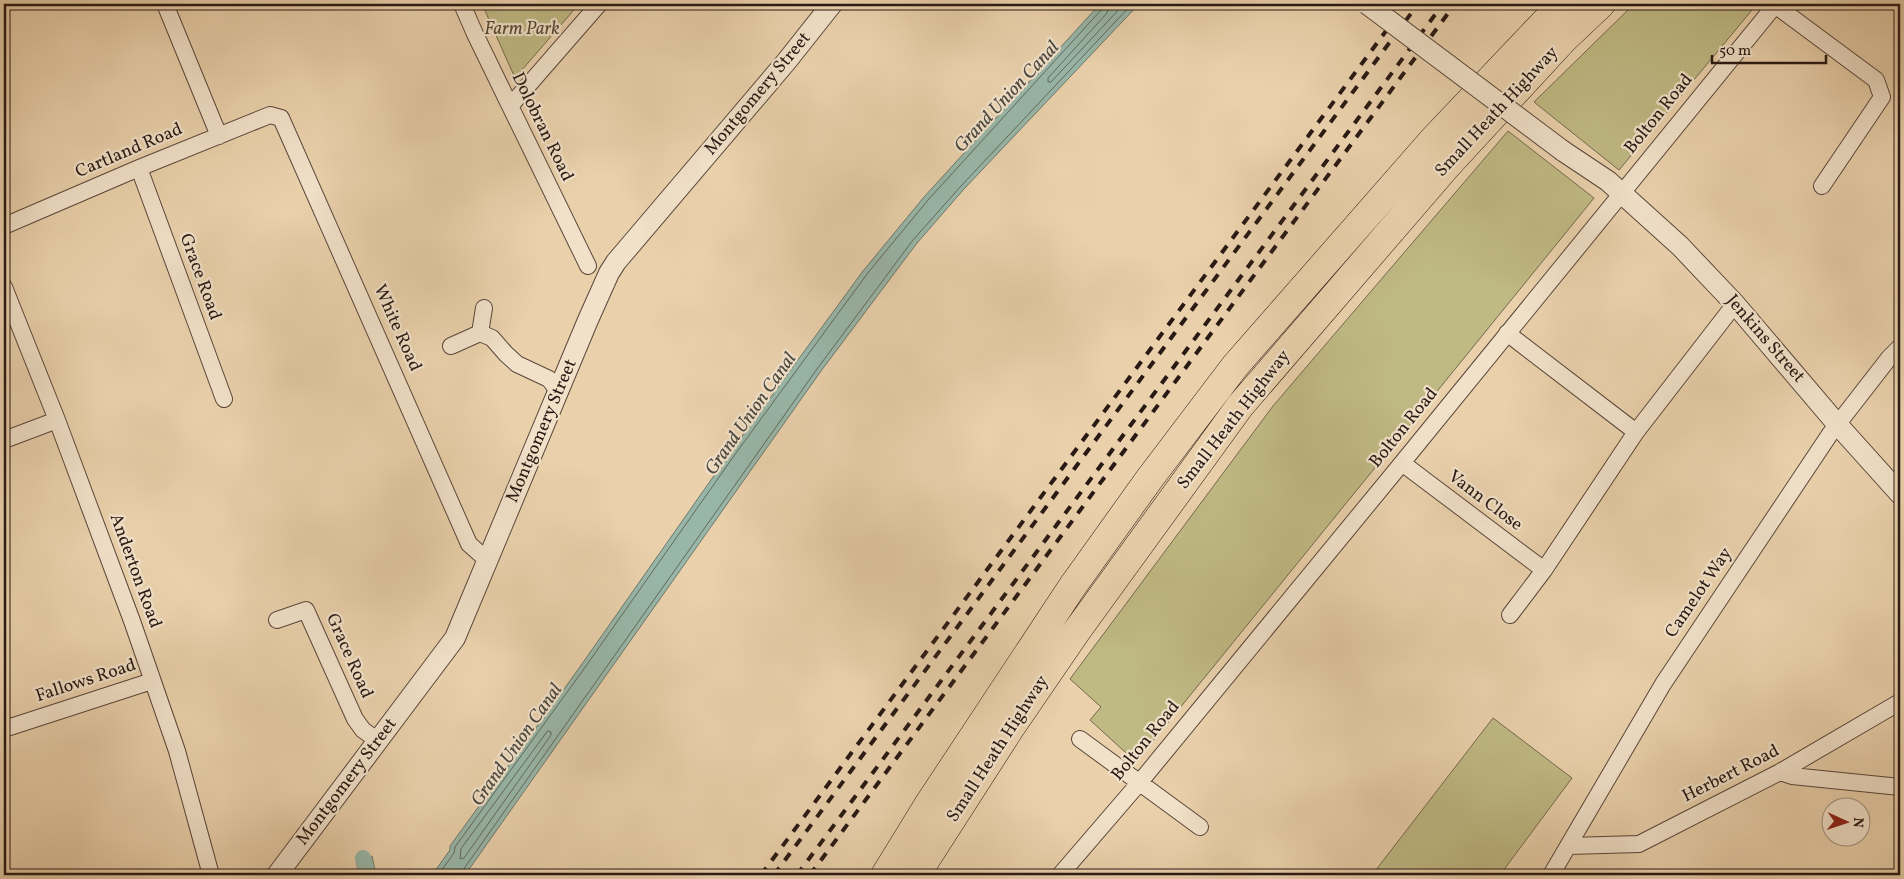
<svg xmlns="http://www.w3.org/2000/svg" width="1904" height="879" viewBox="0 0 1904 879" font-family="Vollkorn,serif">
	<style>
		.green { fill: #bfb984; stroke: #74694c }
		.water { fill: #98b7a9; stroke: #6c786d }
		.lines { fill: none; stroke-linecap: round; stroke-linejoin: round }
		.shore { stroke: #60685e; stroke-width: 1 }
		.canal { stroke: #98b7a9; stroke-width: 16 }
		.minor-casing { stroke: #59473a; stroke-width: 18 }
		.tertiary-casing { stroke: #59473a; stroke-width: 22 }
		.trunk-casing { stroke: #291914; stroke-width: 29 }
		.minor { stroke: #f1e1c9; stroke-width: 16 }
		.tertiary { stroke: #f1e1c9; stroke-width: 20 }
		.trunk { stroke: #ead1ac; stroke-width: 28 }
		.rail { stroke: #291914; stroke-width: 4; stroke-dasharray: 9 9; stroke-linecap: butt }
		.tertiary-bridge-casing { stroke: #59473a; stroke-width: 22; stroke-linecap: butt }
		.tertiary-bridge { stroke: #f1e1c9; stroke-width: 20 }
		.labels { text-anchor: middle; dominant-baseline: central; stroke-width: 4.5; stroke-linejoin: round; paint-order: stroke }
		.park-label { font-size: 18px; font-style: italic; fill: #564936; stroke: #f1e1c9 }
		.street-label { font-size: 18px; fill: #291914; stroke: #f1e1c9 }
		.water-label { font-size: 19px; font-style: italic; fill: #4a4841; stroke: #f1e1c9 }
	</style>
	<rect width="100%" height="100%" fill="#ead1ac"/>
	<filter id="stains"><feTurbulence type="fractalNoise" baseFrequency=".004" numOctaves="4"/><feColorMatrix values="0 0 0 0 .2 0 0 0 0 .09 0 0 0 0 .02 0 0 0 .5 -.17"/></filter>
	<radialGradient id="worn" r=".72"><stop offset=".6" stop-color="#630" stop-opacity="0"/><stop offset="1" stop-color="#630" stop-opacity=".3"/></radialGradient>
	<!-- green -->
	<path class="green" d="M 482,4 L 579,4 L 515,78 Z
		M 1634,4 L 1757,4 L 1619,170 L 1534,102 Z
		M 1508,131 L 1594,198 L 1136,762 L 1090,720 L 1101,707 L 1070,679 L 1273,406 Z
		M 1493,718 L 1572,778 L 1500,875 L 1372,875 Z"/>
	<!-- water -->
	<path class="water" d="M 1100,4 L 1139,4 L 964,189 L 917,243 L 821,371 L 465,875 L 432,875 L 450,850 L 450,846 L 577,671 L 732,450 L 863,271 L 924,197 Z
		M 372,856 L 376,875 L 359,875 L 356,861 Z"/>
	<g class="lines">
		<!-- shore -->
		<path class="shore" d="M 1110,4 L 1107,13 L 1048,78 L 1048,82 L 1051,82 L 1124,4
			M 548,731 L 551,732 L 551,735 L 464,858 L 460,859 L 461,849 Z
			M 438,875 L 454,853 L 455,847 L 581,673 L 736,453 L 867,274 L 928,200 L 1102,9 L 1104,4
			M 461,875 L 463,870 L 817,369 L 913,240 L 961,186 L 1132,4"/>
		<!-- canal -->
		<path class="canal" d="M 363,858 L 368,875"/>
		<!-- minor casing -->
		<g class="minor-casing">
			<path id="minor" d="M 165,4 L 219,136
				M 462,4 L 475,34 L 588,266
				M 1775,5 L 1876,80 L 1882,97 L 1822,186
				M 511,105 L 599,4
				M 139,168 L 224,399
				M 4,226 L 139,168 L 270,115 L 281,118 L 469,544 L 487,560
				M 4,287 L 57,420 L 132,621 L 177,751 L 211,875
				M 480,333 L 484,308
				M 1507,333 L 1636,432
				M 451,346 L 480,333 L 492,338 L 506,354 L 517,364 L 549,379 L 559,392
				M 4,440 L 57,420
				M 1402,463 L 1544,570
				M 1510,615 L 1544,570 L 1636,432 L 1735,304
				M 277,620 L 306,610 L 355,719 L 363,730 L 377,740
				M 4,729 L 152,681
				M 1080,739 L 1200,827
				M 1780,772 L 1792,776 L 1900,787
				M 1569,846 L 1639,844 L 1780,772 L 1900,702
				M 1060,875 L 1140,782 L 1402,463 L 1776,4
				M 1551,875 L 1663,684 L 1830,434 L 1889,358 L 1900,347"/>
		</g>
		<!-- tertiary casing -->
		<g class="tertiary-casing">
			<path id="tertiary" d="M 1563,151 L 1608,181 L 1680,246 L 1735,304 L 1837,424 L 1900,494
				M 277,875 L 455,638 L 588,320 L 609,273 L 616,262 L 786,62 L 832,4"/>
		</g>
		<!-- trunk casing -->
		<g class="trunk-casing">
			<path id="trunk" d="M 885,875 L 928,805 L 1072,587 L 1150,478 L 1235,366 L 1432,141 L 1562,4
				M 916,875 L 1011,727 L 1076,632 L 1240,406 L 1445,168 L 1564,39 L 1601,4"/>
		</g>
		<!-- minor -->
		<use href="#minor" class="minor"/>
		<!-- tertiary -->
		<use href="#tertiary" class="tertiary"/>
		<!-- trunk -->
		<use href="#trunk" class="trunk"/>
		<!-- rail -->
		<path class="rail" d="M 761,875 L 1406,4
			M 774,875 L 1418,4
			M 797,875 L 1443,4
			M 810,875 L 1455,4"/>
		<!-- tertiary-bridge casing -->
		<g class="tertiary-bridge-casing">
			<path id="tertiary-bridge" d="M 1367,4 L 1563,151"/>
		</g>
		<!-- tertiary-bridge -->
		<use href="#tertiary-bridge" class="tertiary-bridge"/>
	</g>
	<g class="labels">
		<!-- park labels -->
		<g class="park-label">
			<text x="522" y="29">Farm Park</text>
		</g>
		<!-- street labels -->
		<g class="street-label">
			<text transform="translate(758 94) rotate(-50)">Montgomery Street</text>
			<text transform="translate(1497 112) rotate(-47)">Small Heath Highway</text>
			<text transform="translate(1659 114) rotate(-51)">Bolton Road</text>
			<text transform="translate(542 127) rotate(64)">Dolobran Road</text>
			<text transform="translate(129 151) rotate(-23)">Cartland Road</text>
			<text transform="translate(200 277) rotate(70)">Grace Road</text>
			<text transform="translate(397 328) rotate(66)">White Road</text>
			<text transform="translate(1765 339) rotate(49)">Jenkins Street</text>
			<text transform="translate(1234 420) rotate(-52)">Small Heath Highway</text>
			<text transform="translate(1404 428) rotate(-51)">Bolton Road</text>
			<text transform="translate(542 431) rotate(-67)">Montgomery Street</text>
			<text transform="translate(1485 501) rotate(37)">Vann Close</text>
			<text transform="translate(135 571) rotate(70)">Anderton Road</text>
			<text transform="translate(1699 593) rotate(-56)">Camelot Way</text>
			<text transform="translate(349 656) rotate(66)">Grace Road</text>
			<text transform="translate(86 681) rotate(-18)">Fallows Road</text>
			<text transform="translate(1146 741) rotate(-51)">Bolton Road</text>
			<text transform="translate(998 749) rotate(-57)">Small Heath Highway</text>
			<text transform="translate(1731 774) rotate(-27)">Herbert Road</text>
			<text transform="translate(347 782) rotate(-53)">Montgomery Street</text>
		</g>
		<!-- water labels -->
		<g class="water-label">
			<text transform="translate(1007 97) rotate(-47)">Grand Union Canal</text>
			<text transform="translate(751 414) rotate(-55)">Grand Union Canal</text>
			<text transform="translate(517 745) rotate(-55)">Grand Union Canal</text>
		</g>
	</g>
	<!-- margin -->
	<rect width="1904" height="879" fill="none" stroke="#ead1ac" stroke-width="20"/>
	<rect x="5" y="5" width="1894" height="869" fill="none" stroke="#291914" stroke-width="2.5"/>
	<rect x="10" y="10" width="1884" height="859" fill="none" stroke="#291914"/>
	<!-- north arrow -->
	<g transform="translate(1846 822) rotate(93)"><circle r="24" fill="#f1e1c9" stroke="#a19181"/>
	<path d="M0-4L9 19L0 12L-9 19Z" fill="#8f2418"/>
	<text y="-8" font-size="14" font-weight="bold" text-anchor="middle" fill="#291914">N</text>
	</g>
	<!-- scale -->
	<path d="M1712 55v8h114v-8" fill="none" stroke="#291914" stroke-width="2.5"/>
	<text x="1719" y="55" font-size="15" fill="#291914" stroke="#f1e1c9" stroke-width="4" paint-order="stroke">50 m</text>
	<rect width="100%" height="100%" filter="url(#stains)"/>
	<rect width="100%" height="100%" fill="url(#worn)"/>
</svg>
